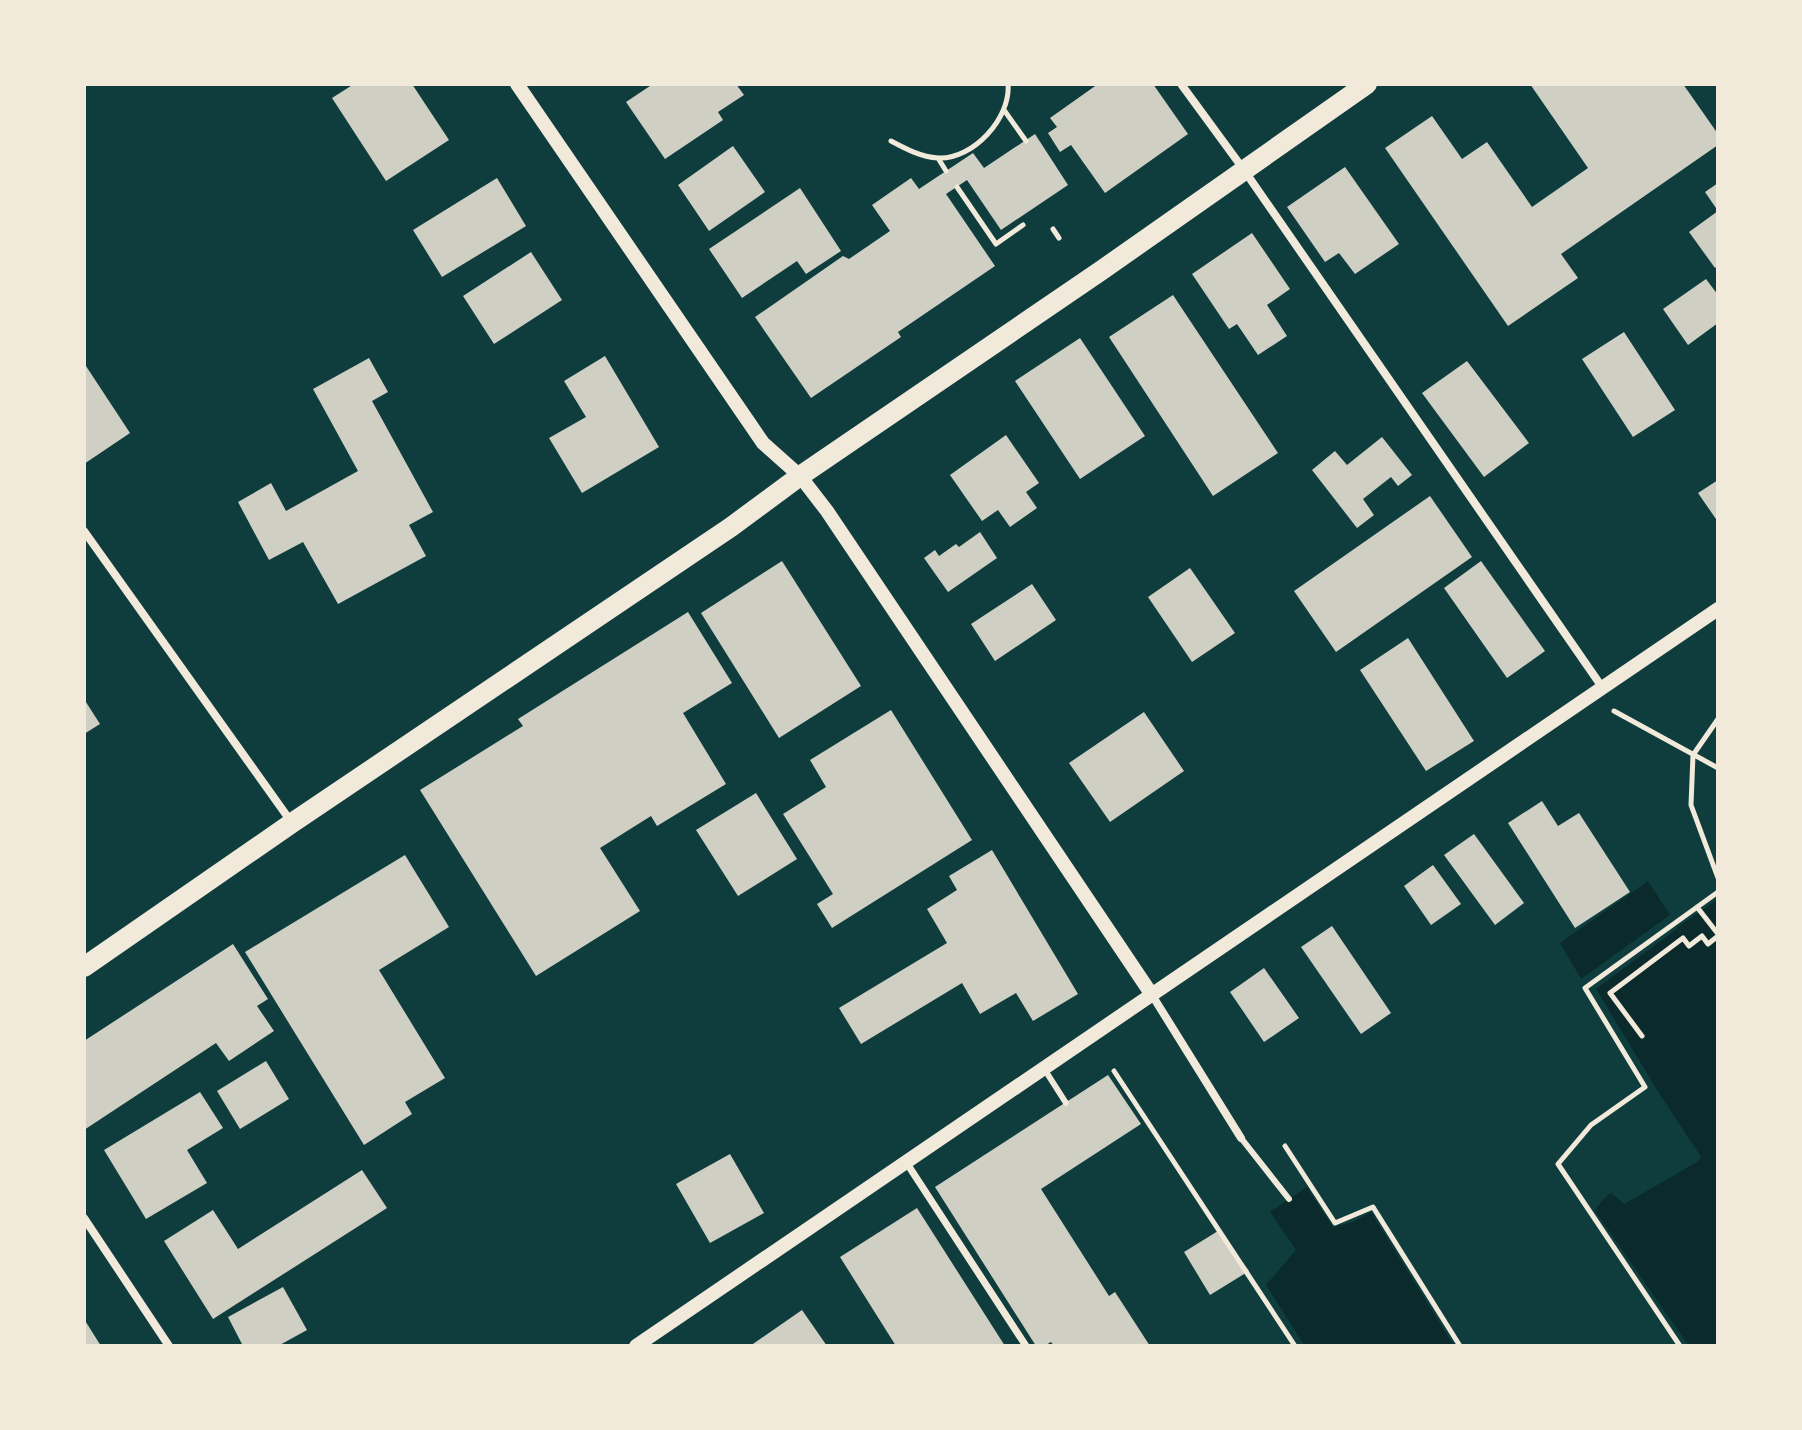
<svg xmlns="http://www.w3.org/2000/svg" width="1802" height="1430" viewBox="0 0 1802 1430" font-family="'Nunito Sans',sans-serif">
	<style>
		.water { fill: #0a2a2b }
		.pier { fill: #0f3d3e }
		.building { fill: #cfcfc3 }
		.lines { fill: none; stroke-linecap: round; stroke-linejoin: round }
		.path { stroke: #f1e9da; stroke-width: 5 }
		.service { stroke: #f1e9da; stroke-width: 6 }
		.pedestrian { stroke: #f1e9da; stroke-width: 7 }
		.minor { stroke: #f1e9da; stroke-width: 8 }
		.tertiary { stroke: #f1e9da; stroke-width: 14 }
		.primary { stroke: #f1e9da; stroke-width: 20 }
	</style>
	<rect width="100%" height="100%" fill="#0f3d3e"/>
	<!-- water -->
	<path class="water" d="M 1648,881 L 1678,927 L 1718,899 L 1718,1346 L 1689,1346 L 1595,1211 C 1609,1187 1633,1181 1655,1165 C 1663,1159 1670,1150 1678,1143 L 1560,943 Z
		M 1307,1187 L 1333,1227 L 1353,1222 L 1371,1212 L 1454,1346 L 1305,1346 L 1266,1285 L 1296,1250 L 1270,1212 Z"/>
	<!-- pier -->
	<path class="pier" d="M 1670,915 L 1678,928 L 1596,989 L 1657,1090 L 1701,1157 L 1697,1162 L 1624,1204 L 1608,1190 L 1653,1161 L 1673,1143 L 1578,981 Z"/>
	<!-- building -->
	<path class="building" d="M 354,84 L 412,84 L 449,140 L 386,181 L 332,98 Z
		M 653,84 L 736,84 L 744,95 L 718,112 L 723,120 L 665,159 L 626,102 Z
		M 1098,84 L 1153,84 L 1188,134 L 1105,193 L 1071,145 L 1060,152 L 1048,133 L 1057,127 L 1050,118 Z
		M 1530,84 L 1683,84 L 1718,134 L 1718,145 L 1561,254 L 1578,278 L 1508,326 L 1385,148 L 1432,116 L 1462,159 L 1487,142 L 1532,207 L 1588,168 Z
		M 1035,134 L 1068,185 L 1001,230 L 967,180 L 946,194 L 995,266 L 898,332 L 901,337 L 811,398 L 755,317 L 843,256 L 849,259 L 890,231 L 872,205 L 911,178 L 919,189 L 973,153 L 984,168 Z
		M 733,146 L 765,192 L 709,231 L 678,185 Z
		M 1345,167 L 1399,244 L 1355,274 L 1339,253 L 1325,262 L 1287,207 Z
		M 497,178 L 526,226 L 442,277 L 413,230 Z
		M 1718,183 L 1718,265 L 1715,268 L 1689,232 L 1718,211 L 1705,192 Z
		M 800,188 L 841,251 L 806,274 L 797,261 L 742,298 L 709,249 Z
		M 1252,233 L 1290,289 L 1267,305 L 1287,336 L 1258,355 L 1237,324 L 1229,329 L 1192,274 Z
		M 531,252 L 562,300 L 494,344 L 463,296 Z
		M 1706,279 L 1718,295 L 1718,323 L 1688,345 L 1663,309 Z
		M 1173,295 L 1278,453 L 1213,496 L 1109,337 Z
		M 1624,332 L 1675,410 L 1633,437 L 1582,359 Z
		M 1080,338 L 1145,436 L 1080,479 L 1015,381 Z
		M 605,356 L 659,447 L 582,493 L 549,438 L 586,417 L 564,381 Z
		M 369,358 L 388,392 L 372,401 L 433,512 L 409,525 L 426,556 L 338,604 L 303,542 L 269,560 L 238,502 L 271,483 L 286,511 L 358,471 L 313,389 Z
		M 1467,361 L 1529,443 L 1484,477 L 1422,393 Z
		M 84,363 L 130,433 L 84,464 Z
		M 1006,435 L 1039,483 L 1026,492 L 1037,508 L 1010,527 L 998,510 L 982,521 L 950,475 Z
		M 1382,437 L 1412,475 L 1398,486 L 1391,477 L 1363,499 L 1374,515 L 1357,528 L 1312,470 L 1335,451 L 1347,465 Z
		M 1718,480 L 1718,522 L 1698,493 Z
		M 1430,496 L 1472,557 L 1336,652 L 1294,591 Z
		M 980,532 L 997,558 L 948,592 L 924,558 L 935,550 L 939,556 L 956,544 L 959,547 Z
		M 782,561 L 861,686 L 779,738 L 701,613 Z
		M 1481,561 L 1545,651 L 1507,678 L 1444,588 Z
		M 1190,568 L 1235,633 L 1192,662 L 1148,597 Z
		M 1032,584 L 1056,620 L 995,661 L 971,624 Z
		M 688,612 L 732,683 L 683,713 L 726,784 L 657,826 L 651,816 L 600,848 L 640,911 L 536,976 L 420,790 L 523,726 L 518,719 Z
		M 1408,638 L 1474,741 L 1426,771 L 1360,670 Z
		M 84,699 L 100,724 L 84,734 Z
		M 891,710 L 972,840 L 832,928 L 817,904 L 833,894 L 783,814 L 826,787 L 810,760 Z
		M 1144,712 L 1184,771 L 1110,822 L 1069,763 Z
		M 756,793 L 797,859 L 738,896 L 696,830 Z
		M 1542,801 L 1558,826 L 1579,813 L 1630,892 L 1575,928 L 1508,823 Z
		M 1474,834 L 1524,903 L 1495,925 L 1444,855 Z
		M 992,850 L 1078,994 L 1033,1021 L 1016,993 L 980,1014 L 962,983 L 861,1044 L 839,1008 L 947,943 L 927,909 L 957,890 L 949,876 Z
		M 405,855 L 449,927 L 379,970 L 445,1078 L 405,1102 L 412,1114 L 364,1145 L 245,952 Z
		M 1433,865 L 1461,904 L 1431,925 L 1404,886 Z
		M 1332,926 L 1391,1013 L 1361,1034 L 1301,947 Z
		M 233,944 L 268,999 L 257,1006 L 274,1031 L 229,1061 L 216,1043 L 84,1130 L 84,1041 Z
		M 1264,968 L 1299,1018 L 1264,1042 L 1230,992 Z
		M 266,1061 L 289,1099 L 240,1129 L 217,1091 Z
		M 1108,1075 L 1141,1124 L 1041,1189 L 1109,1296 L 1115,1292 L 1150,1346 L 1054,1346 L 1051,1342 L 1044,1346 L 1036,1346 L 935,1187 Z
		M 200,1092 L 223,1128 L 187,1150 L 207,1183 L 146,1219 L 104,1150 Z
		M 730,1154 L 764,1213 L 710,1243 L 676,1184 Z
		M 362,1170 L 387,1208 L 213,1319 L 164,1241 L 213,1210 L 238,1249 Z
		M 917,1208 L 1005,1346 L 896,1346 L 840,1257 Z
		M 1218,1231 L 1249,1271 L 1210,1295 L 1184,1252 Z
		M 283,1287 L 307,1330 L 278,1346 L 243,1346 L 228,1317 Z
		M 802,1310 L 827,1346 L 750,1346 Z
		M 84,1319 L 101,1346 L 84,1346 Z"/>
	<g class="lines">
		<!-- path -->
		<path class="path" d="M 1004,110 L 1026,141
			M 891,141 C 906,149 921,157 938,158 C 973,160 1011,118 1008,84
			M 938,158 L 946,171
			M 957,187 L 996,244 L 1023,225
			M 1053,229 L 1059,238
			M 1614,711 L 1718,768
			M 1718,719 L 1693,755 L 1691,805 L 1718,878
			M 1697,907 L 1718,934
			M 1642,1036 L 1610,993 L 1683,938 L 1689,946 L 1702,936 L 1708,944 L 1718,936
			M 1114,1071 L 1295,1346
			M 1285,1146 L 1335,1223 L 1373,1207 L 1460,1346
			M 1680,1346 L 1558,1164 L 1591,1125 L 1645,1087 L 1585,988 L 1718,892"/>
		<!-- service -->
		<path class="service" d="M 1043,1067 L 1066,1103
			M 1241,1138 L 1289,1199"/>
		<!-- pedestrian -->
		<path class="pedestrian" d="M 906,1162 L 1026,1346"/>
		<!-- minor -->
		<path class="minor" d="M 1181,84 L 1244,170 L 1602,687
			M 84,531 L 292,823
			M 1152,995 L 1241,1138
			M 84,1218 L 169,1346"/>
		<!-- tertiary -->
		<path class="tertiary" d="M 517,84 L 763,443 L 800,476 L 827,511 L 1152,995
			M 636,1346 L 1718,609"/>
		<!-- primary -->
		<path class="primary" d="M 84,967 L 292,823 L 731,527 L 800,476 L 1102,270 L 1367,84"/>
	</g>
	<!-- border -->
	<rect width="1802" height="1430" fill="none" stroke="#f1e9da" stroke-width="172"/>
</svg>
